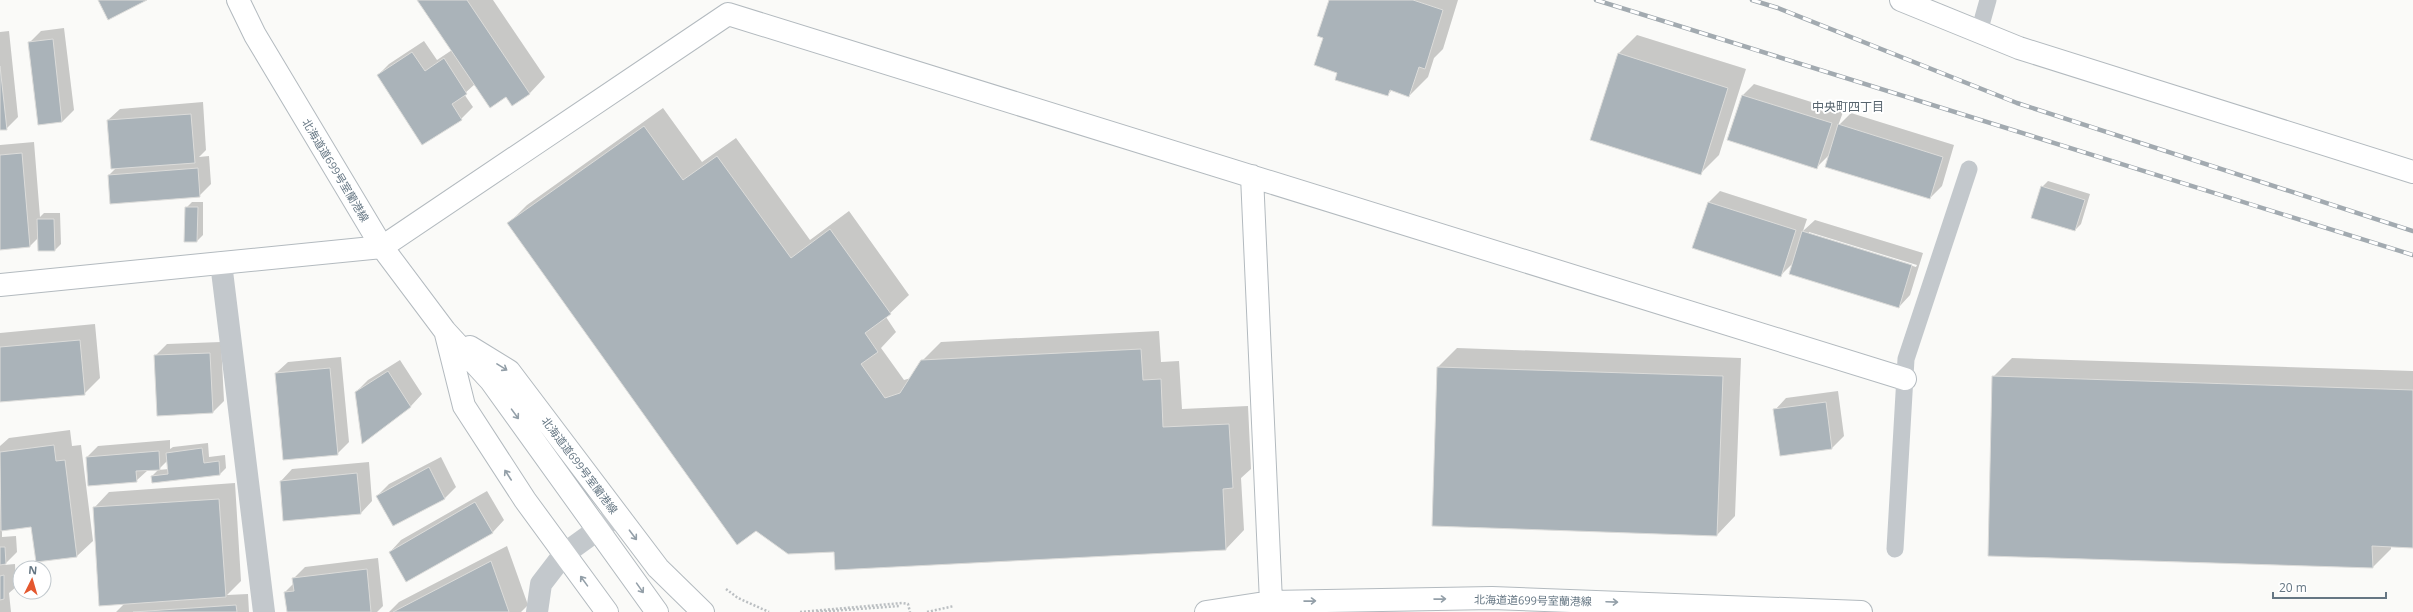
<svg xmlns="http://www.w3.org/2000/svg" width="2413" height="612" viewBox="0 0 2413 612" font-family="'Open Sans','Noto Sans JP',sans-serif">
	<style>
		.shadow { fill: #0003; fill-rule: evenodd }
		.building { fill: #aab3b9; stroke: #dcdcda }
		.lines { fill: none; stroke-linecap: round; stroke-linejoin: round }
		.secondary-casing { stroke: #b3babf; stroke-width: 24 }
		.path { stroke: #bbbfc2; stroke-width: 2.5; stroke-dasharray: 2 2; stroke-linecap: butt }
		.lane { stroke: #c3c8cc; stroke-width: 17 }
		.street { stroke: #c3c8cc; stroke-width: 22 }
		.secondary { stroke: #fff; stroke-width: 22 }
		.rail-casing { stroke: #a2aab0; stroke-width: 4.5 }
		.rail { stroke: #fff; stroke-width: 3; stroke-dasharray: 9; stroke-linecap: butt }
		.oneway { stroke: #939fa8 }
		.labels { text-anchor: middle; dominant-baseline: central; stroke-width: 4; stroke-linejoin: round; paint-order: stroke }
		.street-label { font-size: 11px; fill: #657683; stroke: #fff }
		.neighbourhood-label { font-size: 12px; fill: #57646e; stroke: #fff }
	</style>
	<rect width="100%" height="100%" fill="#fafaf8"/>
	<!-- shadow -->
	<path class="shadow" d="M 418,0 L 493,0 L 545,77 L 530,93 L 512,105 L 506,96 L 475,84 L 464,94 L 473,107 L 461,119 L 378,75 L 389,64 L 424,41 L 437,60 L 452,50 Z
		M 1330,0 L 1458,0 L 1443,49 L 1434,58 L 1428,77 L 1409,96 L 1392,90 L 1387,95 L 1339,73 L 1325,37 Z
		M 64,28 L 74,110 L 62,122 L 29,43 L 41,31 Z
		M 9,31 L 18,117 L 6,129 L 0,129 L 0,32 Z
		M 1637,35 L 1746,69 L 1719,155 L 1700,174 L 1618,54 Z
		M 1754,84 L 1843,112 L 1838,126 L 1851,113 L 1954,145 L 1942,186 L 1930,198 L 1830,154 L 1817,167 L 1743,95 Z
		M 203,102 L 206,150 L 199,157 L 209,156 L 211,184 L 199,196 L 109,175 L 116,168 L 108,120 L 120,109 Z
		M 663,108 L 702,162 L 736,138 L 810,240 L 849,211 L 909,295 L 886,317 L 896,332 L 881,348 L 904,380 L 911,378 L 922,361 L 941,342 L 1159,331 L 1161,362 L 1179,361 L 1182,409 L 1248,406 L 1251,469 L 1241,478 L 1244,530 L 1226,549 L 835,551 L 509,223 L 527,205 Z
		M 34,142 L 40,217 L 44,213 L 60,213 L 61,244 L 55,250 L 39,237 L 30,246 L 0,249 L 0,145 Z
		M 2048,181 L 2090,194 L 2081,224 L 2075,230 L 2042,187 Z
		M 1720,191 L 1807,219 L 1803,231 L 1815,220 L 1923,253 L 1910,295 L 1899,307 L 1793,263 L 1781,275 L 1709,202 ZM 1809,232 L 1917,265 L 1916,267 L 1809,234 Z
		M 192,202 L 203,202 L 203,235 L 197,241 L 186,208 Z
		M 95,324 L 100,378 L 84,394 L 0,401 L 0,333 Z
		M 221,342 L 224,401 L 213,412 L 155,356 L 167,344 Z
		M 1457,348 L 1741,358 L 1735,516 L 1717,535 L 1433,525 L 1438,367 Z
		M 341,357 L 349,442 L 337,454 L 276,373 L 288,362 Z
		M 2012,358 L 2413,371 L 2413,547 L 2391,546 L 2391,549 L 2373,567 L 1993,377 Z
		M 400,360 L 422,394 L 411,406 L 362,442 L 356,392 L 368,380 Z
		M 1838,391 L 1844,436 L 1832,448 L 1780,455 L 1775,410 L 1786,398 Z
		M 70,430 L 72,446 L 81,445 L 93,541 L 77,556 L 36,561 L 32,526 L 2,530 L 2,537 L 16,536 L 17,552 L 4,565 L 15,564 L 16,587 L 9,593 L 11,612 L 0,612 L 0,446 L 9,438 Z
		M 170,440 L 170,449 L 173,447 L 208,443 L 209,457 L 225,455 L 226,468 L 220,474 L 152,476 L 158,470 L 169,469 L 168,460 L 159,469 L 148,470 L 136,481 L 87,457 L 98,446 Z
		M 441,457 L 456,487 L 445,498 L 393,525 L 377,496 L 389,484 Z
		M 369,462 L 372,501 L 361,513 L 281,481 L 292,469 Z
		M 235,483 L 241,581 L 227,595 L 248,594 L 249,612 L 116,612 L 125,603 L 94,508 L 109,492 Z
		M 487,491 L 504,520 L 493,532 L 407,581 L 390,552 L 401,540 Z
		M 507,546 L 528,605 L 521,612 L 389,612 L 399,602 Z
		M 378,558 L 383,606 L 377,612 L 288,612 L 285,592 L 294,583 L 294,578 L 305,567 Z"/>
	<!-- building -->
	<path class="building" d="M 98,0 L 147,0 L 108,20 Z
		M 417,0 L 467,0 L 530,94 L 512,106 L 506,97 L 490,108 Z
		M 1329,0 L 1413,0 L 1443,10 L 1425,69 L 1419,67 L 1409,97 L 1390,90 L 1388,96 L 1335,80 L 1337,73 L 1314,65 L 1323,38 L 1317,36 Z
		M 53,39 L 62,122 L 38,125 L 28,42 Z
		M 412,52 L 425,71 L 444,58 L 467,94 L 452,104 L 462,120 L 422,145 L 377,75 Z
		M 1618,53 L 1728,88 L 1701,175 L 1590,140 Z
		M 0,66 L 7,130 L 0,130 Z
		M 1742,95 L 1832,123 L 1817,169 L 1727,140 Z
		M 191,114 L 195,163 L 111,169 L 107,120 Z
		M 1838,124 L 1943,157 L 1930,199 L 1825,167 Z
		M 644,126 L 683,180 L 717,156 L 791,258 L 830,229 L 891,314 L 865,333 L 878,352 L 861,364 L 885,398 L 900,393 L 921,360 L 1141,349 L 1143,380 L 1161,379 L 1163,427 L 1229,424 L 1233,488 L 1223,489 L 1226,550 L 835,570 L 834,552 L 788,554 L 756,531 L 737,545 L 507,223 Z
		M 22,153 L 30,247 L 0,250 L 0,155 Z
		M 198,168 L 200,197 L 110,204 L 108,175 Z
		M 2041,186 L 2085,200 L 2075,231 L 2031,218 Z
		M 1708,202 L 1796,230 L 1781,277 L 1692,248 Z
		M 185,207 L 198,207 L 197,242 L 184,242 Z
		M 37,219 L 54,219 L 55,251 L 38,251 Z
		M 1802,231 L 1912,265 L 1899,308 L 1789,274 Z
		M 80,340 L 85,395 L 0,402 L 0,347 Z
		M 210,353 L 213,413 L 157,416 L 154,355 Z
		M 1437,367 L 1723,376 L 1717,536 L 1432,526 Z
		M 330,368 L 338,455 L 283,460 L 275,373 Z
		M 388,371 L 411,407 L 362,444 L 355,392 Z
		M 1992,376 L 2413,390 L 2413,548 L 2372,546 L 2373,568 L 1988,556 Z
		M 1826,402 L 1832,449 L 1780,456 L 1773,409 Z
		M 54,445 L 56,461 L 65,460 L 77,557 L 36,562 L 31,527 L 1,531 L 0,452 Z
		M 202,448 L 204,463 L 219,461 L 220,475 L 152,483 L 151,476 L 168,474 L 166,453 Z
		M 159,451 L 160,470 L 136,471 L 137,482 L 88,486 L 86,457 Z
		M 429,467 L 445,499 L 393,526 L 376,496 Z
		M 357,473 L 361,514 L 283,521 L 280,481 Z
		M 219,499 L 226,597 L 99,606 L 93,507 Z
		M 475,502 L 493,533 L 406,582 L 389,552 Z
		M 0,547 L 5,547 L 6,564 L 0,565 Z
		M 491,561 L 509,612 L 393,612 Z
		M 367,569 L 371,612 L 287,612 L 284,592 L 294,591 L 292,578 Z
		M 4,575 L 4,599 L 0,600 L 0,576 Z
		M 236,605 L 237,612 L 133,612 Z"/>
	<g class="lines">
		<!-- secondary casing -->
		<g class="secondary-casing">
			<path id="secondary" d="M 238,0 L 255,35 L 382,247 L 445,331 L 491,381 L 657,612
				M 1901,0 L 2019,48 L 2413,172
				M 1252,176 L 1271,602 L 1281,612
				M 0,285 L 382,247 L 728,14 L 1905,379
				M 446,334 L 464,406 L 525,500 L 607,612
				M 470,347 L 509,371 L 658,568 L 703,612
				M 1206,612 L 1271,602 L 1492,598 L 1861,612"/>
		</g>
		<!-- path -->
		<path class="path" d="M 726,589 L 738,598 L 769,612
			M 800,612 L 902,603 L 908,604 L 910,612
			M 817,612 L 900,606
			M 927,612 L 954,606"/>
		<!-- lane -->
		<path class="lane" d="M 1979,32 L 1988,0
			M 1895,549 L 1906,359 L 1969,169"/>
		<!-- street -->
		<path class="street" d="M 221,263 L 264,612
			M 537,612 L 541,584 L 564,554 L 618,515"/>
		<!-- secondary -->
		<use href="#secondary" class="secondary"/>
		<!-- rail casing -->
		<g class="rail-casing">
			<path id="rail" d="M 1596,0 L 2413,255
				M 1752,0 L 1778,8 L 2017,103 L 2413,231"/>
		</g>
		<!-- rail -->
		<use href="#rail" class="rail"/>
	</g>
	<!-- one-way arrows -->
	<defs><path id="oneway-shaft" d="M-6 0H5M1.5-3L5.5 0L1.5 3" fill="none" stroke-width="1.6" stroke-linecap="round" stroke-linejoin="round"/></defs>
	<g class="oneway">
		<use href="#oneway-shaft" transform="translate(502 367) rotate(32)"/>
		<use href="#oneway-shaft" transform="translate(515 414) rotate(54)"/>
		<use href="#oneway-shaft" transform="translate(508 475) rotate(-123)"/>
		<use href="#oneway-shaft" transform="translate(633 535) rotate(53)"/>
		<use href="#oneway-shaft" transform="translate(584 581) rotate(-126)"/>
		<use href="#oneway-shaft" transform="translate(640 588) rotate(55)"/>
		<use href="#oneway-shaft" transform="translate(1440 599) rotate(-1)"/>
		<use href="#oneway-shaft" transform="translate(1310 601) rotate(-1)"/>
		<use href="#oneway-shaft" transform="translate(1612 602) rotate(2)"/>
	</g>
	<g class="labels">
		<!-- street labels -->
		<g class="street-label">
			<text transform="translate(336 170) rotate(59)">北海道道699号室蘭港線</text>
			<text transform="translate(580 465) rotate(53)">北海道道699号室蘭港線</text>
			<text transform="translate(1533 600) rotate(1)">北海道道699号室蘭港線</text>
		</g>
		<!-- neighbourhood labels -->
		<g class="neighbourhood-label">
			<text x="1848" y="106">中央町四丁目</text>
		</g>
	</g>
	<!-- north arrow -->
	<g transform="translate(32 580) rotate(5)"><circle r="19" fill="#ffffff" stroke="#c1c8cd"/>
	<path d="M0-3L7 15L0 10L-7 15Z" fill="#e4572e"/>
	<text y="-6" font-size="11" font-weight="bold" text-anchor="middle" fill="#657683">N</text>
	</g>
	<!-- scale -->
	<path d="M2273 592v6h113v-6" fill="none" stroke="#657683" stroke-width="2"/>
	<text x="2279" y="592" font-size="12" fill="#657683" stroke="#ffffff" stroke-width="3" paint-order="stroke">20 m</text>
</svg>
